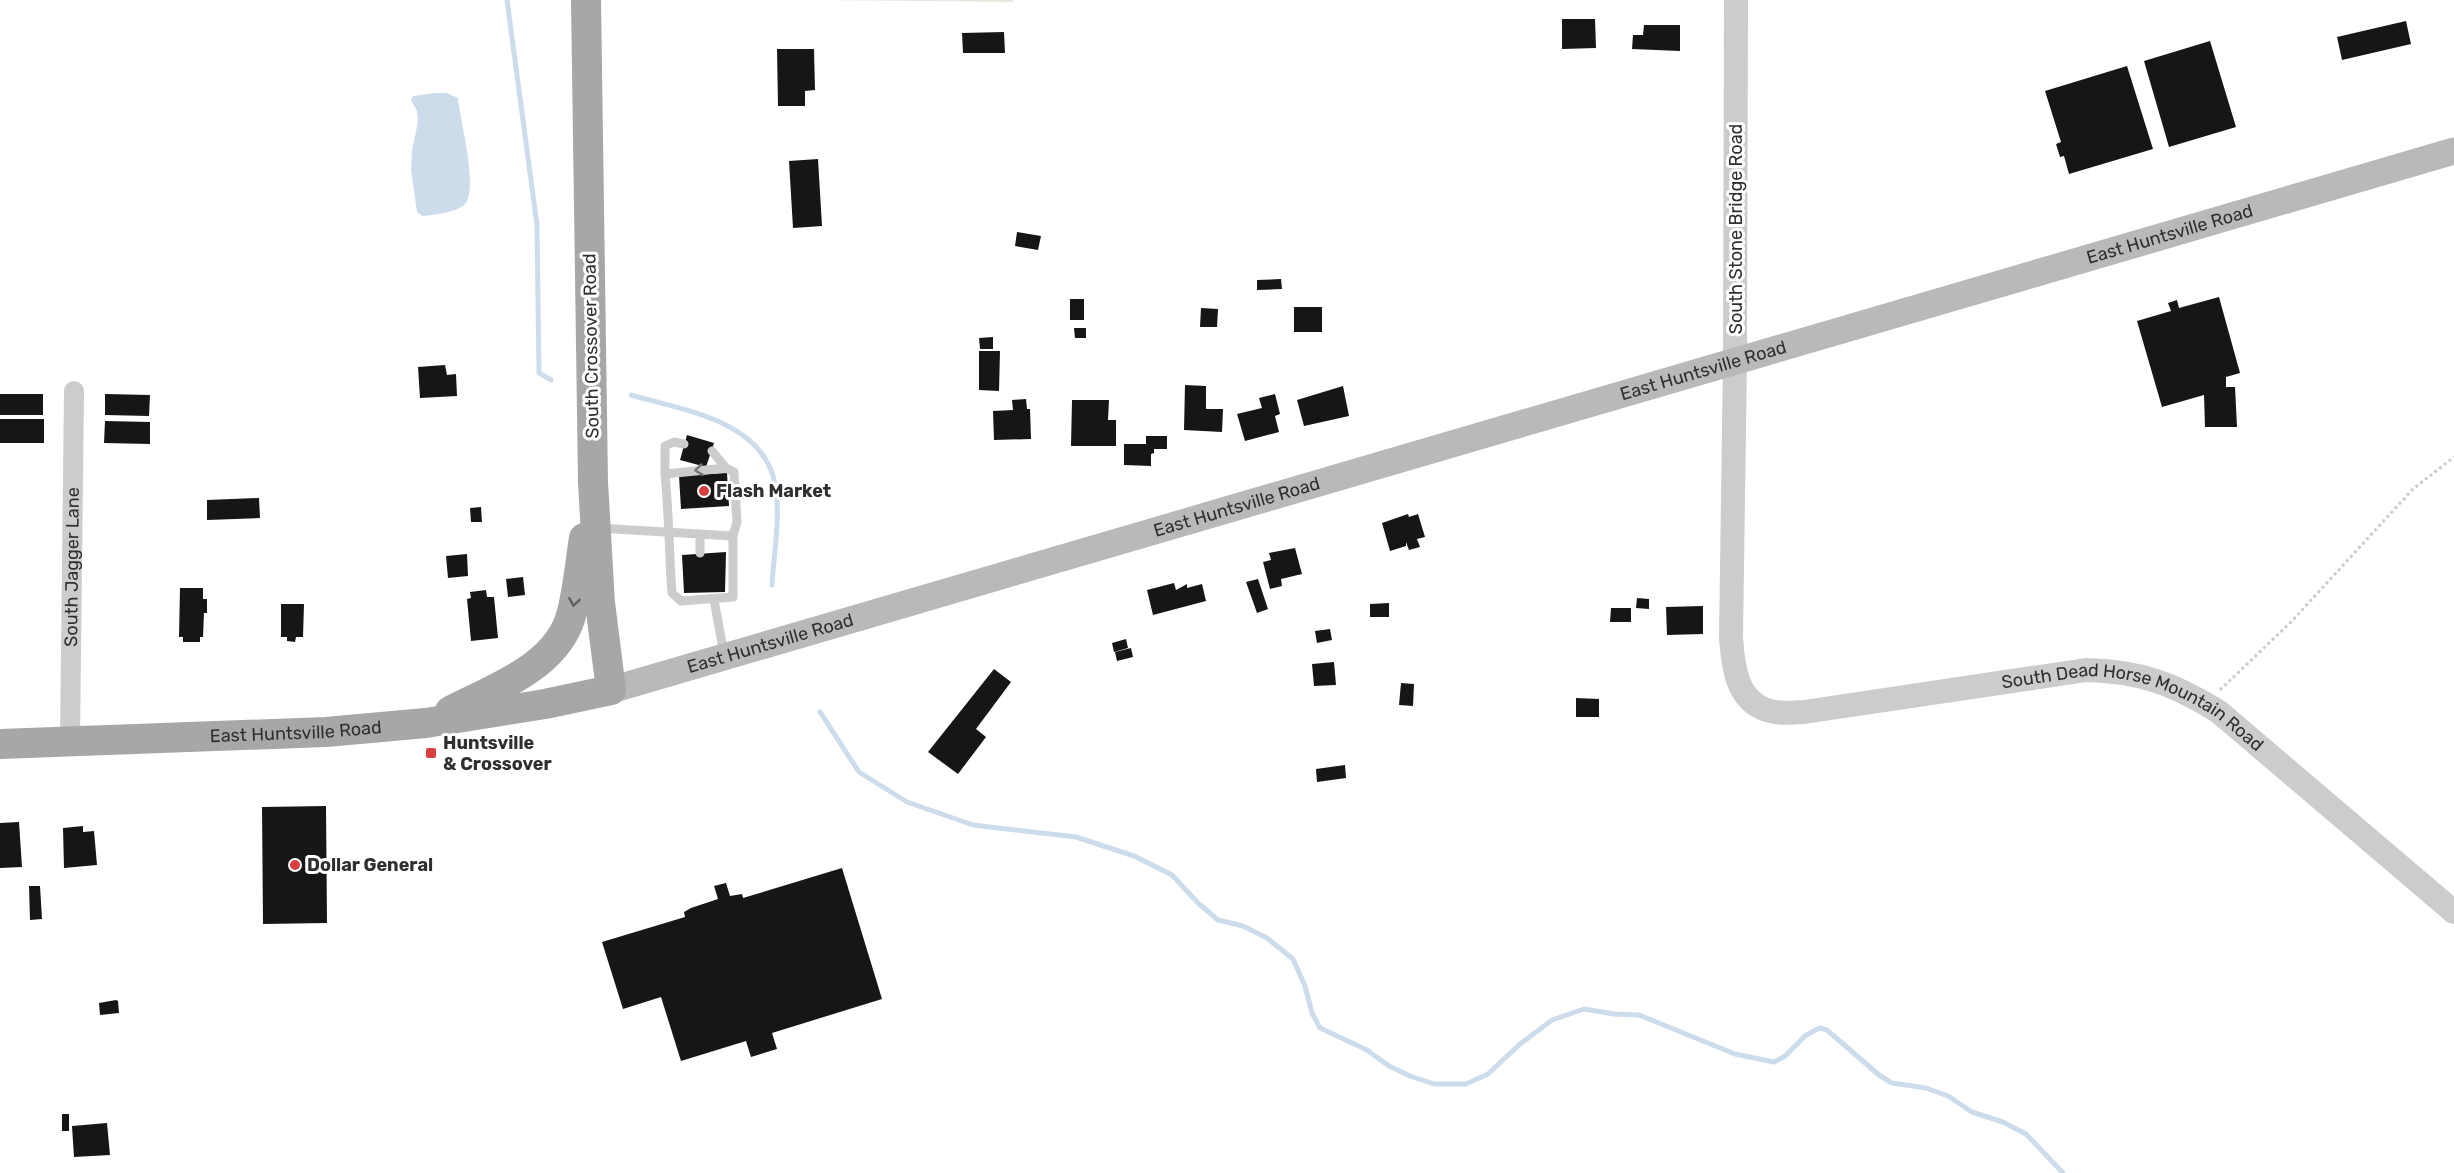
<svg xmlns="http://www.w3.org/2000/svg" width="2454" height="1173" viewBox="0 0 2454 1173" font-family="Rubik,sans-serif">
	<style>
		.green { fill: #e4ebde }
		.water { fill: #ccdcea }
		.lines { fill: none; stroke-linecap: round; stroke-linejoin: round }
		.stream { stroke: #ccdcea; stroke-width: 5 }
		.building { fill: #161616 }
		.path { stroke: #ccc; stroke-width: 3; stroke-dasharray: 3 3; stroke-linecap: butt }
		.service { stroke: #ccc; stroke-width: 9 }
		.minor { stroke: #ccc; stroke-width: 20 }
		.tertiary { stroke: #ccc; stroke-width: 24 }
		.secondary { stroke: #b9b9b9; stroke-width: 27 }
		.primary { stroke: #a7a7a7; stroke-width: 30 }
		.oneway { stroke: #767676 }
		.oneway2 { stroke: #5f5f5f }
		.poi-dot { fill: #d84040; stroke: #fff; stroke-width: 2 }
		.labels { text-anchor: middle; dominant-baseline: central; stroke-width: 6; stroke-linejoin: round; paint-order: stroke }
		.street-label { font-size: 18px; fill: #2f2f2f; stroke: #fff }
		.poi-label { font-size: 18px; font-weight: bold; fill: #2f2f2f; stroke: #fff; text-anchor: start }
	</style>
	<rect width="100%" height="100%" fill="#fff"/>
	<!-- green -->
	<path class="green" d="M 817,0 L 1013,0 L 1013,2 Z"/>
	<!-- water -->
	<path class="water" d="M 435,93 L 447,93 L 458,98 C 460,120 478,185 466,203 C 459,212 434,215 423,216 L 417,212 L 411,170 L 412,150 L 418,122 L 417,111 L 411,100 L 413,96 Z"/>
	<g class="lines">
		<!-- stream -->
		<path class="stream" d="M 507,0 L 537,225 L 539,373 L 551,380
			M 631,395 C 682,410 763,420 775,484 C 781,516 774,552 772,585
			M 820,712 L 859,772 L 907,802 L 973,825 L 1076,837 L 1134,856 L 1172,875 L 1198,903 L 1218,920 L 1243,926 L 1267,938 L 1293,959 L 1305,986 L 1312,1013 L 1320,1028 L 1367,1050 L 1389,1066 L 1410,1076 L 1434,1084 L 1466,1084 L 1488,1074 L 1520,1044 L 1552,1020 L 1584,1009 L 1614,1014 L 1639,1015 L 1735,1054 L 1774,1062 L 1785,1056 L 1806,1035 L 1820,1028 L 1827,1030 L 1879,1075 L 1892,1083 L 1926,1088 L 1948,1096 L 1972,1112 L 2003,1122 L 2026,1134 L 2063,1173"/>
	</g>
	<!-- building -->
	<path class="building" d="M 1562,19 L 1595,19 L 1596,48 L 1562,49 Z
		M 2406,21 L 2411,44 L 2342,60 L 2337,37 Z
		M 1644,25 L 1680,25 L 1680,51 L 1632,49 L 1633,35 L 1643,35 Z
		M 1004,32 L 1005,53 L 963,53 L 962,33 Z
		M 2210,41 L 2236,127 L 2169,147 L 2144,61 Z
		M 777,49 L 814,49 L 815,90 L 805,91 L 805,106 L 778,106 Z
		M 2127,66 L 2153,149 L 2069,174 L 2064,156 L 2060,157 L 2056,144 L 2061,142 L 2045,91 Z
		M 818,159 L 822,226 L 793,228 L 789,161 Z
		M 1017,232 L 1041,236 L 1038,250 L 1015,246 Z
		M 1281,279 L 1282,289 L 1257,290 L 1257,280 Z
		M 2219,297 L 2240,373 L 2226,377 L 2226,387 L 2235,387 L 2237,427 L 2205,427 L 2204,395 L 2162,407 L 2137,321 L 2171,311 L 2168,303 L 2177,300 L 2179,308 Z
		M 1070,299 L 1084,299 L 1084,320 L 1070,320 Z
		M 1294,307 L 1322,307 L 1322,332 L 1294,332 Z
		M 1201,308 L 1218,309 L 1217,327 L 1200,327 Z
		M 1074,328 L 1086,328 L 1086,338 L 1075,338 Z
		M 993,337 L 993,349 L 980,349 L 979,338 Z
		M 979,351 L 1000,351 L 999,391 L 979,390 Z
		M 445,365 L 447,375 L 456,374 L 457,396 L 420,398 L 418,367 Z
		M 1185,385 L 1206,386 L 1206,409 L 1223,409 L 1222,432 L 1184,430 Z
		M 1343,386 L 1349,416 L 1304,426 L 1297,400 Z
		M 0,394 L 43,394 L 43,415 L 0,415 Z
		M 105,394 L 150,395 L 149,416 L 105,415 Z
		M 1275,394 L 1280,414 L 1275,416 L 1279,432 L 1245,441 L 1237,414 L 1262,408 L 1259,398 Z
		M 1026,399 L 1027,409 L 1030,409 L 1031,439 L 994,440 L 993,411 L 1013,410 L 1012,400 Z
		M 1072,400 L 1109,400 L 1108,420 L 1116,420 L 1116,446 L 1071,446 Z
		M 0,419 L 44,419 L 44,443 L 0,443 Z
		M 105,421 L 150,422 L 150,444 L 104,443 Z
		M 687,435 L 714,443 L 706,467 L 680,460 Z
		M 1146,436 L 1167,436 L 1167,449 L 1154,449 L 1154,453 L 1151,454 L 1151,466 L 1124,465 L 1124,444 L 1146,444 Z
		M 727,473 L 729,506 L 681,509 L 679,476 Z
		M 259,498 L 260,518 L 207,520 L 207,500 Z
		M 481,507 L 482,522 L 471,522 L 470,508 Z
		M 1408,514 L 1409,517 L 1418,514 L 1425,537 L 1417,539 L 1420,547 L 1409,550 L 1406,542 L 1406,546 L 1390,551 L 1382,523 Z
		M 1295,548 L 1302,574 L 1281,579 L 1282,586 L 1270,589 L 1263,562 L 1271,560 L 1269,553 Z
		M 726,552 L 725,592 L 684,593 L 682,555 Z
		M 467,554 L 468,576 L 448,578 L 446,556 Z
		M 523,577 L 525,595 L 508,597 L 506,579 Z
		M 1258,579 L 1268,609 L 1257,613 L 1246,582 Z
		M 1174,583 L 1176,590 L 1187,584 L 1187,588 L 1202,584 L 1206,601 L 1153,615 L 1147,590 Z
		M 180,588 L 203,588 L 203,599 L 207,599 L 207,613 L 204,613 L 203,637 L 200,637 L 200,642 L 183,642 L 183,637 L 179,637 Z
		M 486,590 L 487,597 L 494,597 L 498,638 L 471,641 L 467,599 L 471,598 L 470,592 Z
		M 1637,598 L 1649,599 L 1649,609 L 1636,608 Z
		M 1389,603 L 1389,617 L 1370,617 L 1370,604 Z
		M 281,604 L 304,604 L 303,637 L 296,637 L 295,642 L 287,641 L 287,637 L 281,637 Z
		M 1703,606 L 1703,634 L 1667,635 L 1666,607 Z
		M 1611,608 L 1631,608 L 1631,622 L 1610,622 Z
		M 1330,629 L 1332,640 L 1317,643 L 1315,631 Z
		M 1126,639 L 1128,648 L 1114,652 L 1112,643 Z
		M 1131,648 L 1133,657 L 1117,661 L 1115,652 Z
		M 1334,662 L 1336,685 L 1314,686 L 1312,664 Z
		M 994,669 L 1011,682 L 976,729 L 986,737 L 958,774 L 928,752 Z
		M 1401,683 L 1414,684 L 1413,706 L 1399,705 Z
		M 1576,698 L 1599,699 L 1599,717 L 1576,717 Z
		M 1345,765 L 1346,778 L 1317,782 L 1316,769 Z
		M 326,806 L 327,923 L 263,924 L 262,807 Z
		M 19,822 L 22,867 L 0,868 L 0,823 Z
		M 83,826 L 83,832 L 94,831 L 97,865 L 64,868 L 63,828 Z
		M 842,868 L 882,999 L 772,1033 L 777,1049 L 751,1057 L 746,1041 L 681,1061 L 661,997 L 623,1009 L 602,942 L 685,917 L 684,912 L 691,908 L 718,899 L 714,886 L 726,883 L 730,896 L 742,894 L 743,898 Z
		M 29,886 L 40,886 L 42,919 L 30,920 Z
		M 116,1000 L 118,1001 L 119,1013 L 100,1015 L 99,1003 Z
		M 62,1114 L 69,1114 L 69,1131 L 62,1131 Z
		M 107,1123 L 110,1155 L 74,1157 L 72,1126 Z"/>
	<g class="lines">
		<!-- path -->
		<path class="path" d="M 2220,690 L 2291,622 L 2413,489 L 2454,457"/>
		<!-- service -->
		<path class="service" d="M 712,451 L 726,468
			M 665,474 L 665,446 L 674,442 L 684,444
			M 598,528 L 733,536 L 733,597 L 681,601 L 672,593 C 669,554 669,514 665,474 L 726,468 L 734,472 L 737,522 L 733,536
			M 700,534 L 700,553
			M 714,600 L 724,654"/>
		<!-- minor -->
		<path class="minor" id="s1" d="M 70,741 L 74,391"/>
		<!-- tertiary -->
		<path class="tertiary" id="s2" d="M 1736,0 L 1735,360 L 1731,637 C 1733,668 1737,706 1775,712 C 1785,714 1795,712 1804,712 L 2086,670 C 2140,671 2174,684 2219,712 L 2454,912"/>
		<!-- secondary -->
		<path class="secondary" id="s3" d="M 611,690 L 2454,151"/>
		<!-- primary -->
		<g class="primary">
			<path d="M 450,711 C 494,688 559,667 572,612 C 578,588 580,563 584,538"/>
			<path id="s4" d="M 0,744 L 326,732 L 426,723 L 545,704 L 611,690 L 600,603 L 593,482 L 586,0"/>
		</g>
	</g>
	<!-- one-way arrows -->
	<defs><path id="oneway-chevron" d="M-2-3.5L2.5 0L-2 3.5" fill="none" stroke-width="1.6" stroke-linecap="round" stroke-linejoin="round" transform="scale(1.5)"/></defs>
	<use class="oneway" href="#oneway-chevron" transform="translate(699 470) rotate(173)"/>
	<use class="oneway2" href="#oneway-chevron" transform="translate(574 602) rotate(99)"/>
	<!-- markers -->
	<g class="poi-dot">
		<circle cx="704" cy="491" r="6"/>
		<rect x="425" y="747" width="12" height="12" rx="3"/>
		<circle cx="295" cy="865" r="6"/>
	</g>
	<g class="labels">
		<!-- street labels -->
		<g class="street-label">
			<text transform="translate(1736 229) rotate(-90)">South Stone Bridge Road</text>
			<text stroke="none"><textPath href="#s3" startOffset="1624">East Huntsville Road</textPath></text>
			<text transform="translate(591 346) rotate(-91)">South Crossover Road</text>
			<text stroke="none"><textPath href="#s3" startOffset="1138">East Huntsville Road</textPath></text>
			<text stroke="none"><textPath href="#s3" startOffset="652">East Huntsville Road</textPath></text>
			<text stroke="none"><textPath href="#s1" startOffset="174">South Jagger Lane</textPath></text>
			<text stroke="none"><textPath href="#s3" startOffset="166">East Huntsville Road</textPath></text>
			<text stroke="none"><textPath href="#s2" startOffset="1102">South Dead Horse Mountain Road</textPath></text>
			<text stroke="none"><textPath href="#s4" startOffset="296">East Huntsville Road</textPath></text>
		</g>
		<!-- poi labels -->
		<g class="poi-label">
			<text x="716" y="491">Flash Market</text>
			<text x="443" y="743">Huntsville<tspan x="443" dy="21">&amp; Crossover</tspan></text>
			<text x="307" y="865">Dollar General</text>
		</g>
	</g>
</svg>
